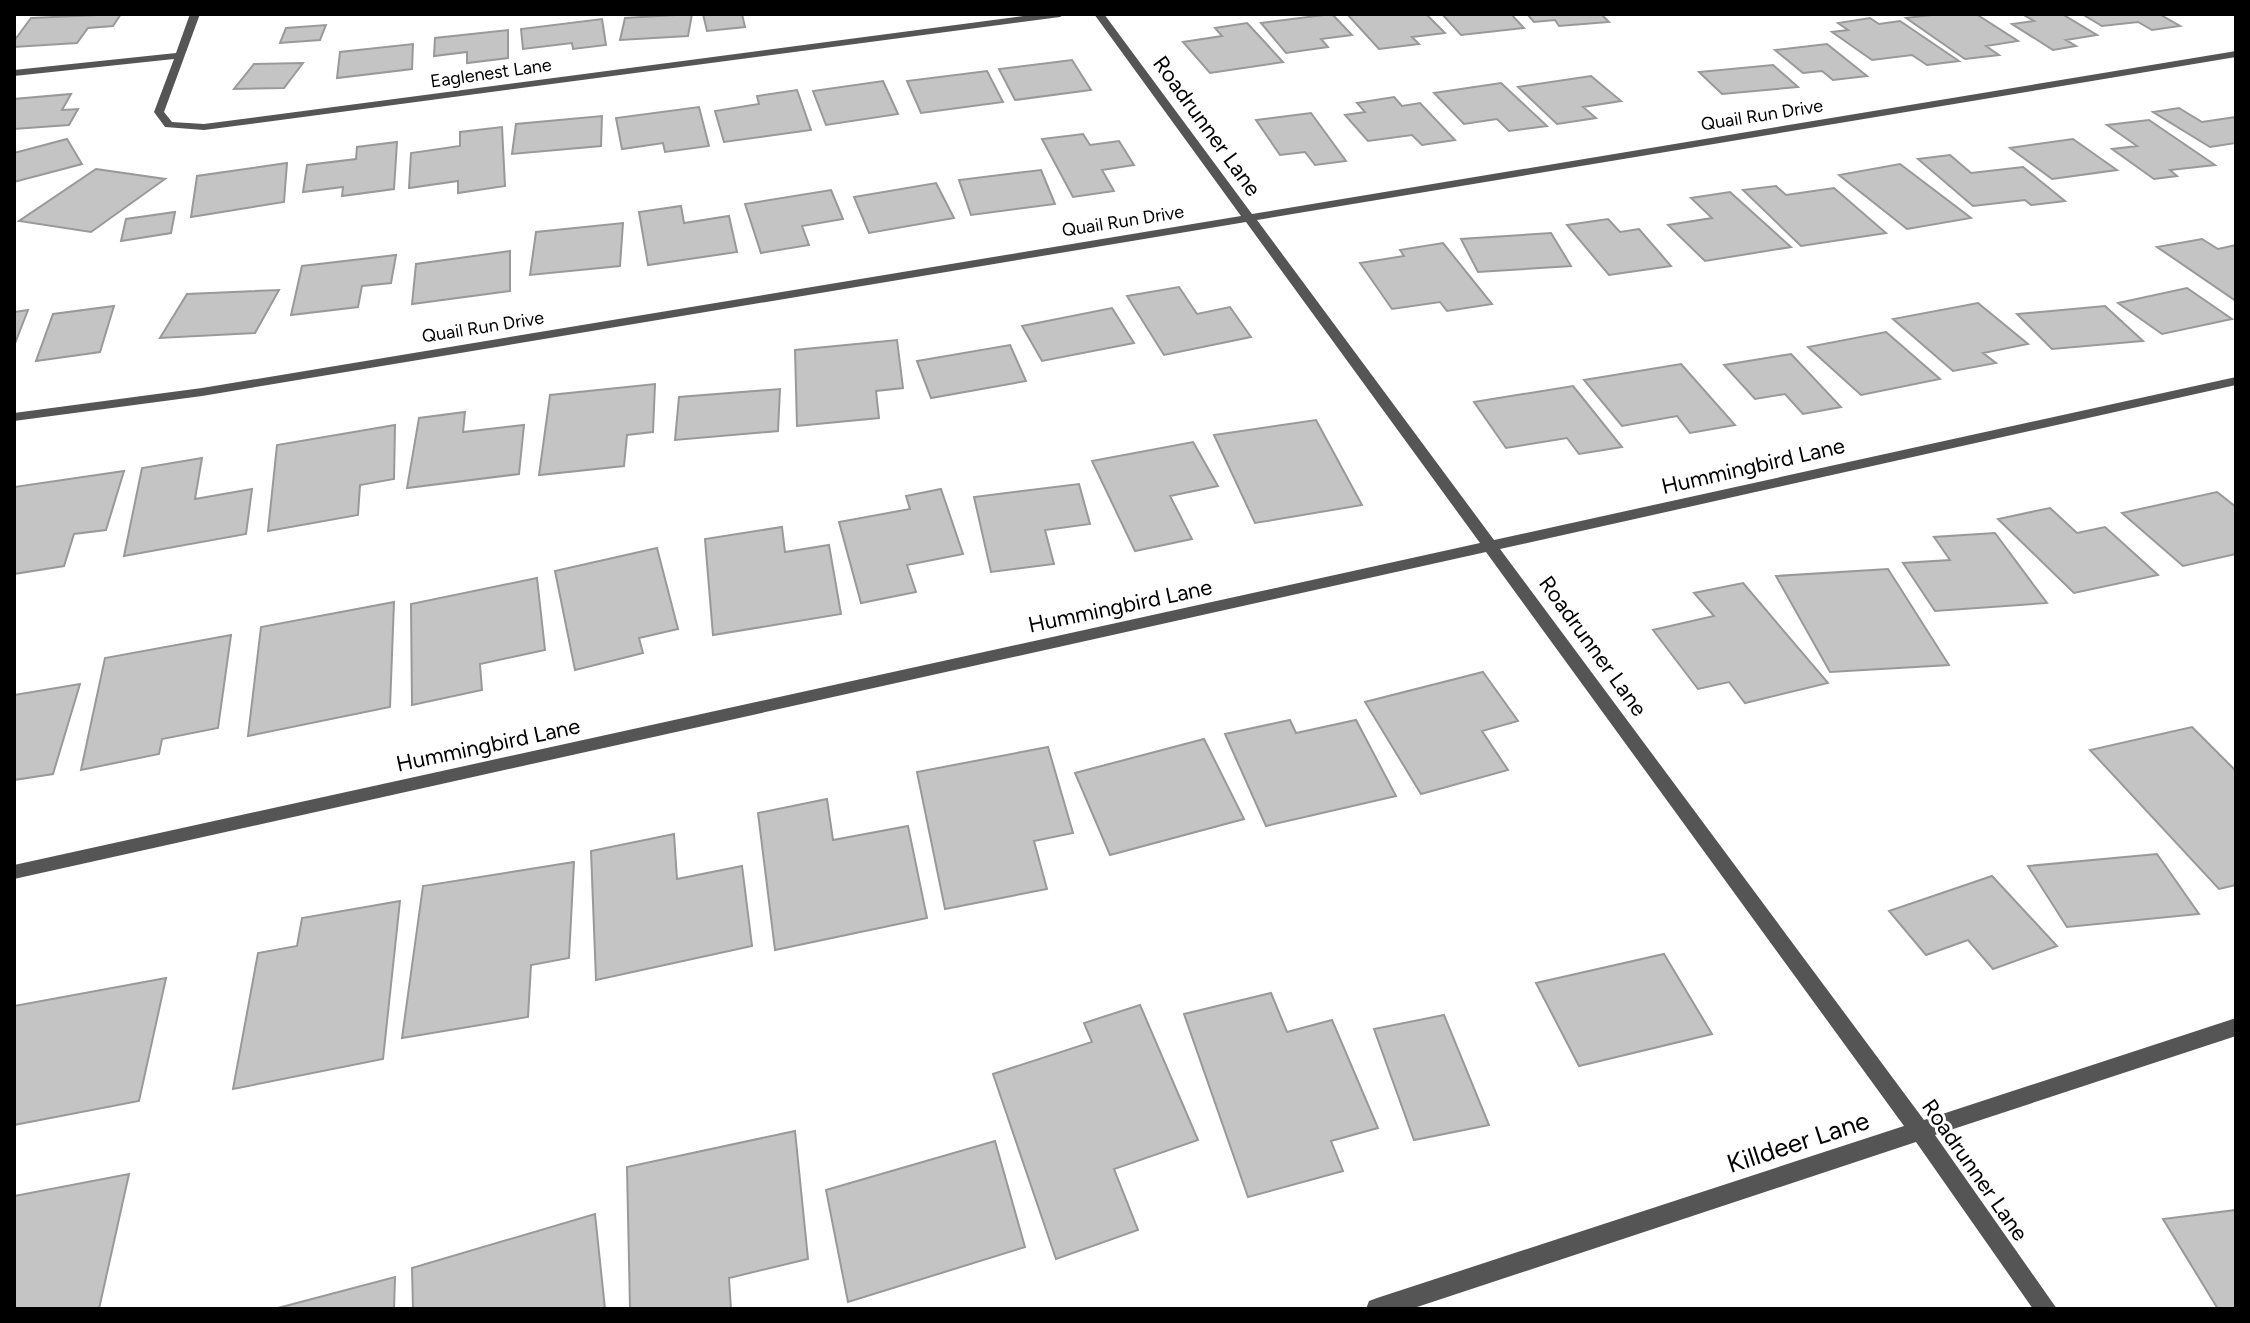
<svg xmlns="http://www.w3.org/2000/svg" width="2250" height="1323" viewBox="0 0 2250 1323" font-family="Figtree,sans-serif">
	<style>
		.building { fill: #c4c4c4; stroke: #999; stroke-width: 2 }
		.lines { fill: none; stroke-linecap: round; stroke-linejoin: round }
		.minor { fill: #555; fill-rule: evenodd }
		.labels { text-anchor: middle; dominant-baseline: central; stroke-width: 6; stroke-linejoin: round; paint-order: stroke }
		.far-street-label { font-size: 18px; fill: #000; stroke: #fff }
		.street-label { font-size: 22px; fill: #000; stroke: #fff }
		.near-street-label { font-size: 26px; fill: #000; stroke: #fff }
	</style>
	<rect width="100%" height="100%" fill="#fff"/>
	<!-- building -->
	<path class="building" d="M 121,14 L 113,26 L 88,28 L 77,43 L 14,47 L 14,41 L 31,18 Z
		M 692,14 L 688,36 L 620,40 L 625,18 Z
		M 703,14 L 746,14 L 742,14 L 745,27 L 707,31 Z
		M 1332,14 L 1352,35 L 1321,39 L 1328,47 L 1286,53 L 1261,23 Z
		M 1347,14 L 1426,14 L 1445,33 L 1412,37 L 1419,44 L 1379,49 Z
		M 1442,14 L 1511,14 L 1524,28 L 1461,35 Z
		M 1527,14 L 1601,14 L 1609,22 L 1559,26 L 1555,20 L 1534,22 Z
		M 1940,14 L 1976,14 L 2018,41 L 1986,46 L 1999,55 L 1965,59 L 1906,18 Z
		M 2022,14 L 2062,14 L 2097,35 L 2066,40 L 2076,46 L 2053,50 L 2012,24 L 2034,21 Z
		M 2082,14 L 2159,14 L 2180,26 L 2152,30 L 2138,22 L 2102,26 Z
		M 1870,18 L 1879,24 L 1900,21 L 1959,61 L 1927,65 L 1912,55 L 1872,60 L 1832,32 L 1848,30 L 1838,23 Z
		M 602,19 L 606,45 L 573,49 L 572,43 L 523,49 L 521,29 Z
		M 1247,23 L 1283,62 L 1210,73 L 1183,42 L 1222,36 L 1215,28 Z
		M 326,25 L 320,40 L 280,43 L 286,28 Z
		M 508,30 L 508,58 L 467,63 L 467,52 L 434,56 L 435,38 Z
		M 413,44 L 412,69 L 337,78 L 340,52 Z
		M 1827,44 L 1867,76 L 1833,80 L 1822,71 L 1803,73 L 1775,50 Z
		M 1072,60 L 1091,90 L 1015,100 L 999,69 Z
		M 303,63 L 284,88 L 234,89 L 254,64 Z
		M 1773,65 L 1798,87 L 1722,94 L 1699,72 Z
		M 987,71 L 1003,102 L 921,113 L 907,81 Z
		M 1591,76 L 1621,101 L 1583,107 L 1596,118 L 1557,124 L 1518,87 Z
		M 883,81 L 898,114 L 826,125 L 813,91 Z
		M 1501,83 L 1547,126 L 1509,131 L 1497,119 L 1464,124 L 1434,93 Z
		M 797,90 L 811,130 L 724,142 L 715,111 L 759,104 L 757,96 Z
		M 71,94 L 62,110 L 78,109 L 69,125 L 14,129 L 14,99 Z
		M 1394,97 L 1402,106 L 1420,103 L 1455,140 L 1422,145 L 1412,135 L 1368,141 L 1345,115 L 1365,112 L 1357,103 Z
		M 699,107 L 709,146 L 665,152 L 663,143 L 622,149 L 616,118 Z
		M 2179,108 L 2202,122 L 2236,117 L 2236,143 L 2210,147 L 2153,112 Z
		M 1311,113 L 1346,161 L 1315,165 L 1305,152 L 1280,155 L 1256,120 Z
		M 602,116 L 601,146 L 512,154 L 516,124 Z
		M 2149,120 L 2215,165 L 2170,170 L 2177,176 L 2154,179 L 2112,149 L 2137,146 L 2107,125 Z
		M 502,127 L 505,186 L 458,193 L 458,181 L 409,188 L 411,153 L 460,146 L 460,132 Z
		M 1083,134 L 1090,145 L 1119,141 L 1134,165 L 1102,170 L 1114,191 L 1073,197 L 1042,139 Z
		M 67,139 L 82,164 L 14,182 L 14,153 Z
		M 2073,139 L 2117,170 L 2052,179 L 2010,148 Z
		M 397,142 L 394,189 L 342,196 L 343,187 L 303,192 L 307,165 L 356,159 L 357,147 Z
		M 1950,155 L 1971,173 L 2023,167 L 2065,201 L 2031,205 L 2025,200 L 1973,206 L 1918,159 Z
		M 287,163 L 284,202 L 191,217 L 197,176 Z
		M 1900,164 L 1971,218 L 1907,229 L 1839,175 Z
		M 96,169 L 165,179 L 91,232 L 19,221 Z
		M 1041,170 L 1055,204 L 971,215 L 959,180 Z
		M 936,183 L 954,218 L 869,233 L 854,197 Z
		M 1776,186 L 1786,195 L 1834,188 L 1886,233 L 1801,246 L 1743,190 Z
		M 831,190 L 843,219 L 802,226 L 809,245 L 761,253 L 745,204 Z
		M 1730,192 L 1791,247 L 1705,261 L 1668,225 L 1712,218 L 1691,198 Z
		M 681,206 L 684,223 L 729,216 L 737,252 L 648,265 L 639,212 Z
		M 175,212 L 171,233 L 121,241 L 126,219 Z
		M 1608,219 L 1620,232 L 1639,229 L 1671,266 L 1609,275 L 1567,225 Z
		M 623,223 L 620,266 L 530,275 L 536,232 Z
		M 1551,233 L 1571,266 L 1478,272 L 1461,239 Z
		M 2202,239 L 2218,249 L 2236,245 L 2236,301 L 2157,247 Z
		M 1443,243 L 1492,304 L 1447,311 L 1440,302 L 1392,309 L 1360,263 L 1404,256 L 1400,250 Z
		M 510,251 L 510,291 L 412,304 L 416,264 Z
		M 396,255 L 391,283 L 362,286 L 358,307 L 291,315 L 302,266 Z
		M 1179,287 L 1197,314 L 1230,307 L 1251,337 L 1164,355 L 1127,296 Z
		M 2187,288 L 2232,319 L 2162,334 L 2118,303 Z
		M 279,290 L 255,333 L 160,338 L 187,294 Z
		M 1978,303 L 2028,344 L 1983,353 L 1996,363 L 1953,371 L 1893,319 Z
		M 114,306 L 100,352 L 36,361 L 53,314 Z
		M 2105,306 L 2143,341 L 2052,349 L 2017,314 Z
		M 1112,308 L 1134,343 L 1042,361 L 1022,326 Z
		M 28,310 L 14,346 L 14,312 Z
		M 1886,332 L 1940,379 L 1861,395 L 1808,347 Z
		M 897,340 L 903,388 L 876,391 L 879,418 L 797,426 L 795,350 Z
		M 1010,345 L 1026,381 L 931,398 L 917,361 Z
		M 1791,354 L 1841,407 L 1803,414 L 1785,394 L 1755,399 L 1724,365 Z
		M 1681,364 L 1735,425 L 1690,433 L 1677,416 L 1622,426 L 1584,380 Z
		M 655,384 L 653,432 L 627,435 L 624,466 L 539,475 L 550,395 Z
		M 1573,386 L 1622,447 L 1579,454 L 1567,438 L 1506,448 L 1474,402 Z
		M 780,389 L 778,431 L 675,440 L 679,397 Z
		M 465,412 L 463,432 L 524,425 L 519,474 L 407,488 L 419,418 Z
		M 1316,420 L 1362,505 L 1255,523 L 1214,435 Z
		M 395,425 L 394,479 L 360,485 L 358,515 L 268,531 L 277,445 Z
		M 1193,442 L 1218,486 L 1170,496 L 1192,539 L 1135,551 L 1092,461 Z
		M 202,458 L 195,499 L 252,489 L 246,534 L 124,556 L 142,468 Z
		M 124,471 L 106,530 L 74,534 L 64,566 L 14,574 L 14,487 Z
		M 1079,484 L 1090,524 L 1045,530 L 1054,564 L 991,572 L 974,497 Z
		M 941,489 L 963,554 L 907,565 L 916,592 L 861,603 L 839,522 L 910,509 L 906,496 Z
		M 2217,492 L 2236,507 L 2236,554 L 2183,566 L 2122,513 Z
		M 2050,508 L 2077,533 L 2105,527 L 2158,575 L 2074,593 L 1998,519 Z
		M 782,527 L 785,552 L 829,545 L 841,614 L 713,635 L 705,539 Z
		M 1995,533 L 2047,603 L 1935,611 L 1903,563 L 1950,560 L 1934,537 Z
		M 657,548 L 678,629 L 639,638 L 643,653 L 575,670 L 555,571 Z
		M 1888,569 L 1949,665 L 1830,672 L 1776,576 Z
		M 537,578 L 545,650 L 480,664 L 482,690 L 412,705 L 411,604 Z
		M 1743,583 L 1828,683 L 1745,703 L 1729,682 L 1698,689 L 1653,630 L 1714,616 L 1694,593 Z
		M 394,602 L 390,707 L 248,736 L 261,627 Z
		M 231,635 L 218,728 L 162,739 L 159,754 L 81,770 L 105,658 Z
		M 1483,672 L 1518,721 L 1482,731 L 1508,770 L 1421,794 L 1365,702 Z
		M 80,684 L 53,774 L 14,780 L 14,695 Z
		M 1290,720 L 1296,733 L 1356,720 L 1396,796 L 1266,826 L 1225,734 Z
		M 2192,727 L 2236,771 L 2236,885 L 2219,889 L 2090,750 Z
		M 1204,739 L 1244,819 L 1110,855 L 1075,773 Z
		M 1048,747 L 1073,833 L 1034,841 L 1047,889 L 945,909 L 917,772 Z
		M 827,799 L 833,840 L 908,826 L 927,918 L 775,950 L 758,813 Z
		M 674,834 L 677,879 L 742,866 L 752,946 L 596,980 L 591,851 Z
		M 2157,854 L 2199,914 L 2067,927 L 2028,866 Z
		M 574,862 L 569,958 L 531,965 L 528,1017 L 402,1038 L 423,886 Z
		M 1992,876 L 2057,946 L 1993,969 L 1968,940 L 1926,955 L 1889,911 Z
		M 400,901 L 383,1059 L 233,1089 L 258,953 L 297,946 L 302,918 Z
		M 1664,954 L 1712,1034 L 1579,1066 L 1536,983 Z
		M 166,978 L 139,1101 L 14,1125 L 14,1006 Z
		M 1271,993 L 1287,1032 L 1332,1020 L 1378,1128 L 1331,1141 L 1343,1171 L 1248,1197 L 1184,1014 Z
		M 1140,1005 L 1198,1140 L 1114,1169 L 1138,1230 L 1056,1259 L 993,1074 L 1092,1042 L 1084,1023 Z
		M 1444,1015 L 1489,1125 L 1414,1140 L 1374,1029 Z
		M 795,1131 L 808,1259 L 729,1278 L 731,1309 L 630,1309 L 627,1167 Z
		M 995,1141 L 1025,1247 L 848,1302 L 826,1190 Z
		M 129,1174 L 99,1309 L 14,1309 L 14,1196 Z
		M 2236,1210 L 2236,1309 L 2218,1309 L 2163,1219 Z
		M 595,1214 L 605,1309 L 413,1309 L 412,1268 Z
		M 395,1277 L 394,1309 L 274,1309 Z"/>
	<g class="lines">
		<!-- minor -->
		<path class="minor" d="M 190,14 L 200,14 L 164,112 L 172,122 L 204,124 L 1038,14 L 1065,14 L 1060,17 L 204,130 L 165,127 L 154,112 L 174,59 L 14,76 L 14,70 L 176,53 Z
			M 1094,14 L 1104,14 L 1252,214 L 2236,51 L 2236,57 L 1257,220 L 1494,540 L 2236,377 L 2236,385 L 1500,549 L 1924,1120 L 2236,1018 L 2236,1036 L 1935,1135 L 2057,1309 L 2033,1309 L 1916,1142 L 1411,1309 L 1366,1309 L 1369,1301 L 1377,1298 L 1904,1126 L 1486,552 L 14,879 L 14,865 L 1480,543 L 1246,222 L 202,396 L 14,421 L 14,413 L 202,388 L 1241,216 Z"/>
	</g>
	<g class="labels">
		<!-- far-street labels -->
		<g class="far-street-label">
			<text transform="translate(491 73) rotate(-8)">Eaglenest Lane</text>
			<text transform="translate(1762 115) rotate(-9)">Quail Run Drive</text>
			<text transform="translate(1123 221) rotate(-9)">Quail Run Drive</text>
			<text transform="translate(483 327) rotate(-9)">Quail Run Drive</text>
		</g>
		<!-- street labels -->
		<g class="street-label">
			<text transform="translate(1207 126) rotate(54)">Roadrunner Lane</text>
			<text transform="translate(1753 466) rotate(-13)">Hummingbird Lane</text>
			<text transform="translate(1120 606) rotate(-12)">Hummingbird Lane</text>
			<text transform="translate(1593 646) rotate(54)">Roadrunner Lane</text>
			<text transform="translate(488 745) rotate(-12)">Hummingbird Lane</text>
			<text transform="translate(1975 1170) rotate(55)">Roadrunner Lane</text>
		</g>
		<!-- near-street labels -->
		<g class="near-street-label">
			<text transform="translate(1798 1142) rotate(-18)">Killdeer Lane</text>
		</g>
	</g>
	<!-- border -->
	<rect width="2250" height="1323" fill="none" stroke="#000000" stroke-width="32"/>
</svg>
